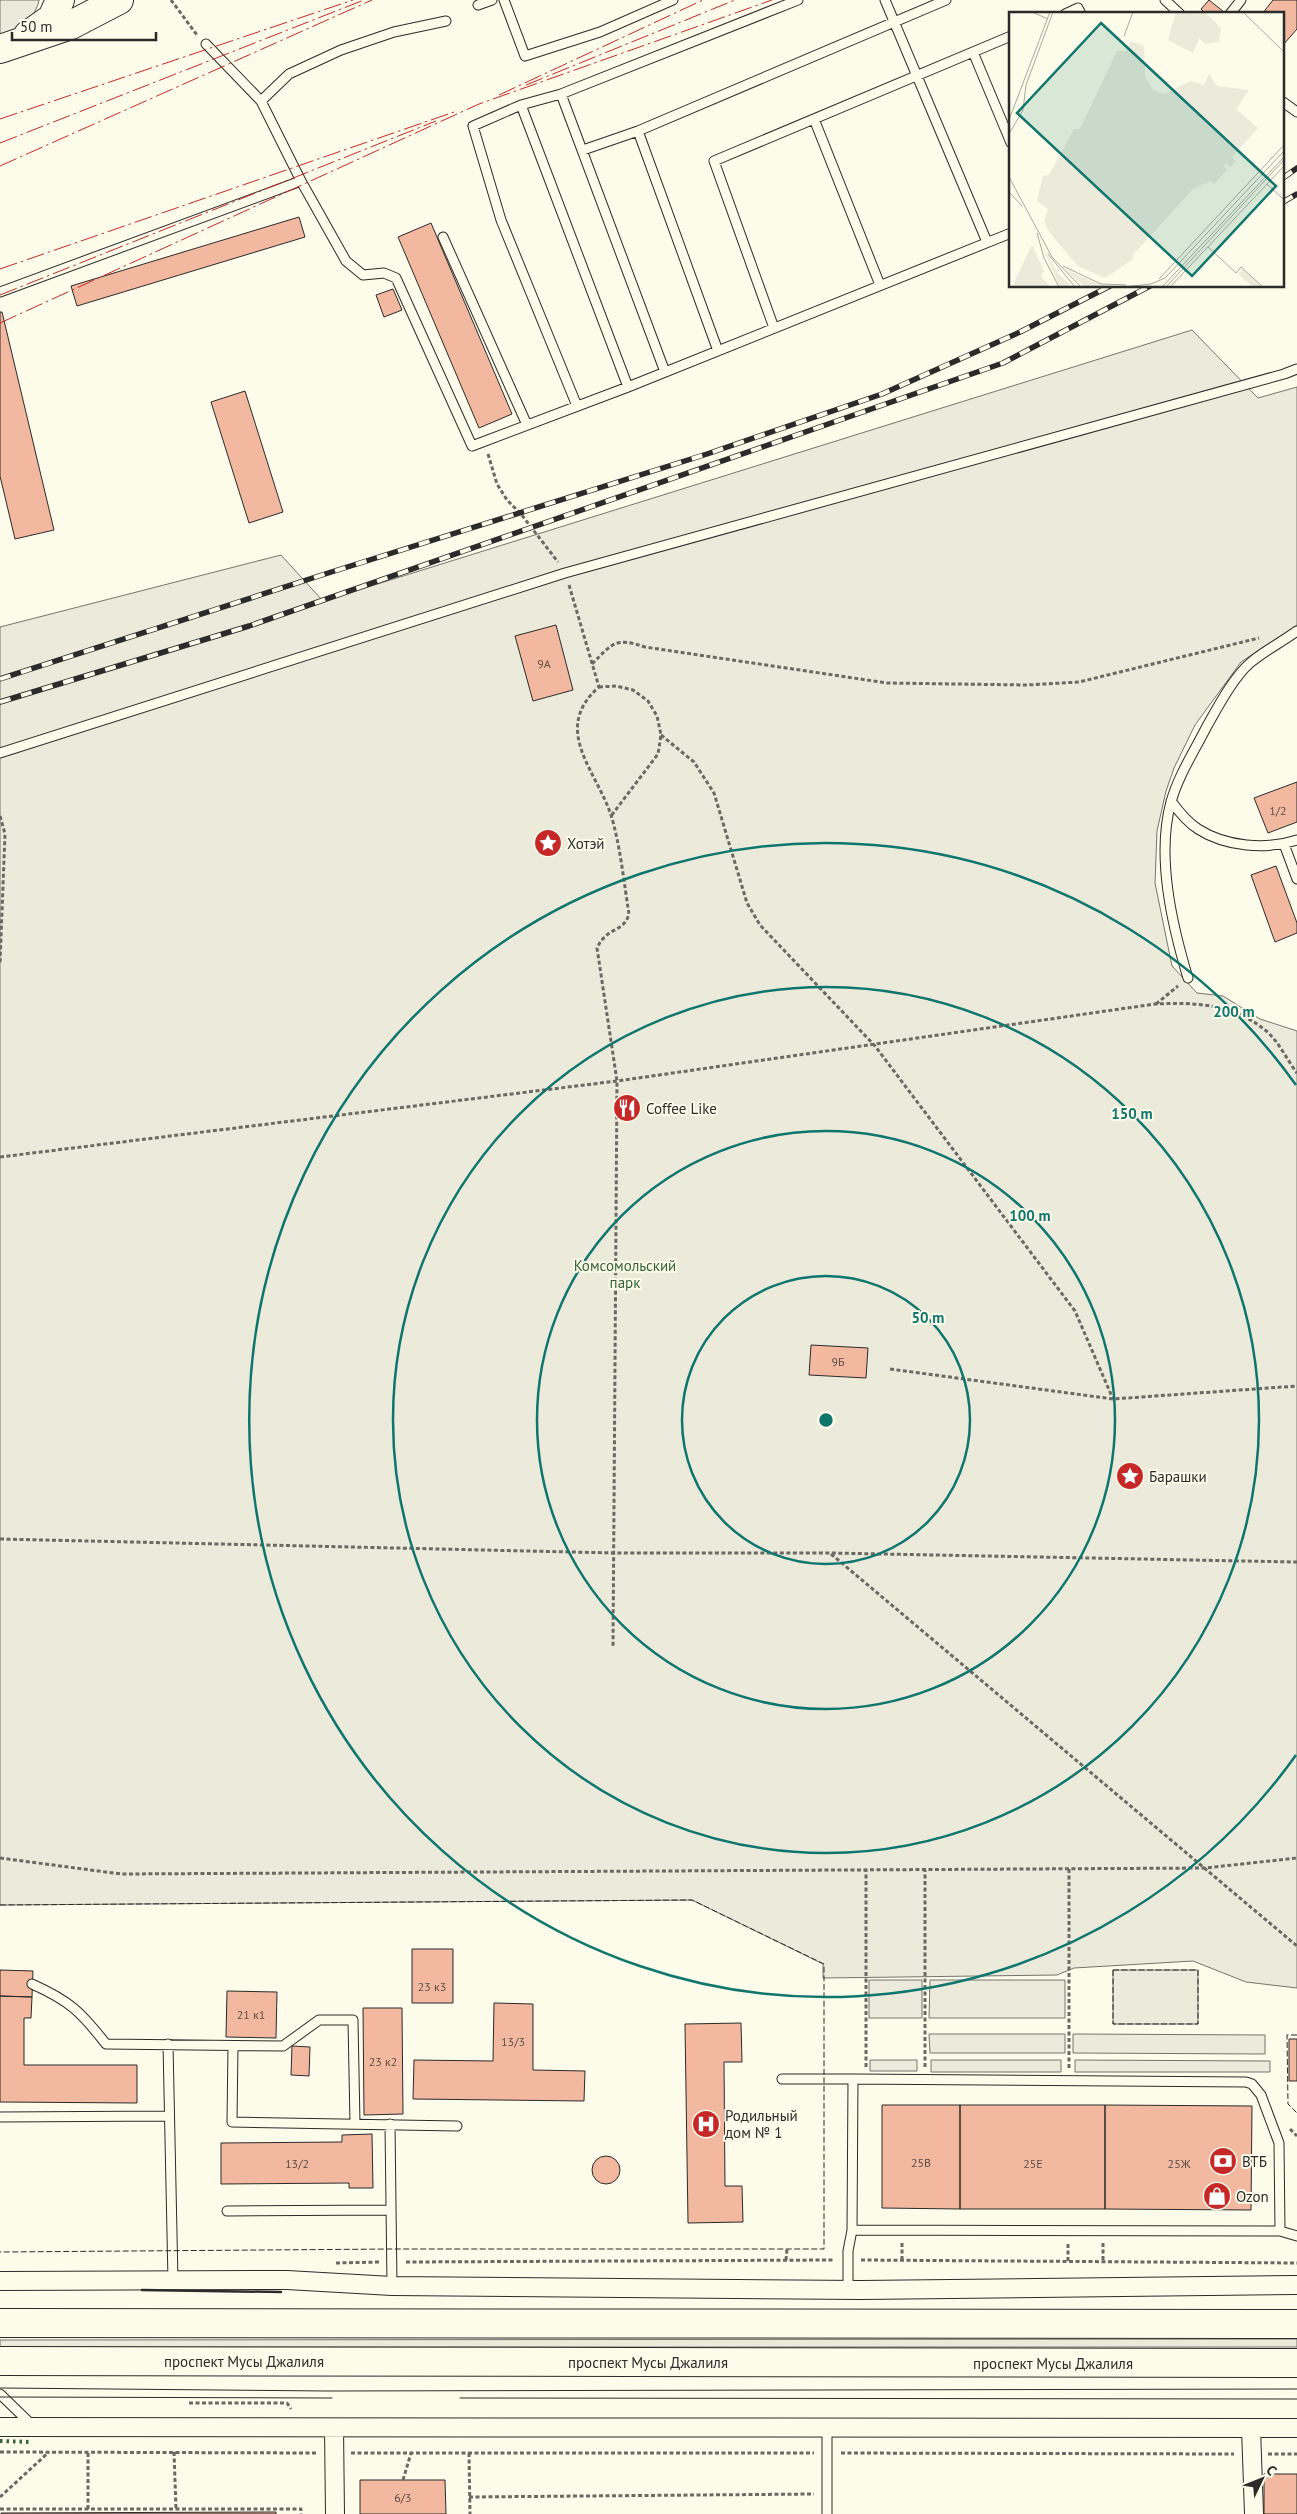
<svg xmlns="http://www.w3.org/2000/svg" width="1297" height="2514" viewBox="0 0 1297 2514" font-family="'PT Sans',sans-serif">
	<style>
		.green { fill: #ecebdb; stroke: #74746e }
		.parking { fill: #eceadb; stroke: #74746e }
		.building { fill: #f2b8a0; stroke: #2b2b2b }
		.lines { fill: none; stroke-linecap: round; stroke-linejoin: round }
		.lane-casing { stroke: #2b2b2b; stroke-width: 11 }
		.street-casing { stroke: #2b2b2b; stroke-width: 20 }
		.primary-casing { stroke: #2b2b2b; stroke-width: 30 }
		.path { stroke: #6a6964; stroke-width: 3; stroke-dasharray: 4 2.5; stroke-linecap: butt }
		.lane { stroke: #fdfbea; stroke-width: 9 }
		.street { stroke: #fdfbea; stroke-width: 18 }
		.primary { stroke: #fdfbea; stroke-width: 28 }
		.tram { stroke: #2b2b2b; stroke-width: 1 }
		.rail-casing { stroke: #2b2b2b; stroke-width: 5.5 }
		.rail { stroke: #fdfbea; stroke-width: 4; stroke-dasharray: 11; stroke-linecap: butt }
		.hedge { stroke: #34623c; stroke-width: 4; stroke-dasharray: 2.5 4; stroke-linecap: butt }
		.fence { stroke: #2b2b2b; stroke-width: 1; stroke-dasharray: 6 2.5; stroke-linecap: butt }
		.wall { stroke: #2b2b2b; stroke-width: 2.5 }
		.power { stroke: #c62828; stroke-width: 1; stroke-dasharray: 18 4 2.5 4; stroke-linecap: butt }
		.ring { fill: none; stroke: #0f766e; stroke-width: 2.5 }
		.labels { text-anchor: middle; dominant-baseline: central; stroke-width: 4; stroke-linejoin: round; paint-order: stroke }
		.number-label { font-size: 12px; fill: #5d4e48 }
		.poi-label { font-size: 15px; fill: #2b2b2b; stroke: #fdfbea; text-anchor: start }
		.park-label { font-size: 15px; fill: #34623c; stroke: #fdfbea }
		.street-label { font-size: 15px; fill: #2b2b2b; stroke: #fdfbea }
		.inset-road { fill: none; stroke: #a9a89e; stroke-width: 1 }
		.view { fill: #0f766e; fill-opacity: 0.15; stroke: #0f766e; stroke-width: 2.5 }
		.inset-edge { fill: none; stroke: #2b2b2b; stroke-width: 2.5 }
		.centre { fill: #0f766e; stroke: #fdfbea; stroke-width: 2.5 }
		.ring-label { font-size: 15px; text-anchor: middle; font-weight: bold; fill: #0f766e; stroke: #fdfbea; stroke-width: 4; stroke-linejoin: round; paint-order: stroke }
	</style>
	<rect width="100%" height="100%" fill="#fdfbea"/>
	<!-- green -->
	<path class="green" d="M 0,0 L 39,0 L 39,1 C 33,22 19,28 0,38 Z
		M 1192,330 L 1258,398 L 1297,387 L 1297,625 L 1241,662 L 1195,725 L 1174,768 L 1166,791 L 1157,831 L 1155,883 L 1172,966 L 1197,993 L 1223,996 L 1260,1019 L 1297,1031 L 1297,1988 L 1246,1982 L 1193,1961 L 1074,1968 L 1057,1975 L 823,1978 L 823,1964 L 692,1900 L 0,1905 L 0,627 L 281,555 L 323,601 Z
		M 1113,1970 L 1198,1970 L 1198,2024 L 1113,2024 Z
		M 869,1980 L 922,1980 L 922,2018 L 869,2018 Z
		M 930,1980 L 1065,1980 L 1065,2018 L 929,2018 Z
		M 929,2034 L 1065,2034 L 1065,2053 L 930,2053 Z
		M 1073,2034 L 1265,2035 L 1265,2054 L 1073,2053 Z
		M 1297,2339 L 1297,2347 L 0,2347 L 0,2340 Z"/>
	<!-- parking -->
	<path class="parking" d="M 870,2060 L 917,2060 L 917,2071 L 870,2071 Z
		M 931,2060 L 1061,2060 L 1061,2072 L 931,2072 Z
		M 1075,2060 L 1270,2061 L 1270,2072 L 1075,2072 Z"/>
	<!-- building -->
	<path class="building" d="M 1209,0 L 1224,12 L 1223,14 L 1206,14 L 1201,9 Z
		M 1273,0 L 1297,0 L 1297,29 L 1283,45 L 1283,14 L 1262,14 Z
		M 299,217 L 305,237 L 77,306 L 71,286 Z
		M 431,223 L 512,414 L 479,428 L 398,237 Z
		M 393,289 L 402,310 L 384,317 L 376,295 Z
		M 0,312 L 2,312 L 54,530 L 15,539 L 0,476 Z
		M 245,391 L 283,512 L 249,523 L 211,402 Z
		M 556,625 L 573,690 L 533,701 L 515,636 Z
		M 1297,782 L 1297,822 L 1268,833 L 1254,798 Z
		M 1276,866 L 1297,923 L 1297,933 L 1275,942 L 1251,875 Z
		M 811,1345 L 868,1348 L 866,1378 L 809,1375 Z
		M 412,1949 L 453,1949 L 453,2003 L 412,2003 Z
		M 0,1970 L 33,1971 L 32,1997 L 0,1996 Z
		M 227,1991 L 277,1992 L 276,2038 L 226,2037 Z
		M 0,1996 L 32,1997 L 31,2018 L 24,2018 L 24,2065 L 137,2065 L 137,2103 L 0,2102 Z
		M 494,2003 L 533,2004 L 533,2070 L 585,2071 L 584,2101 L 413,2099 L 414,2060 L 493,2061 Z
		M 363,2008 L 402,2008 L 403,2114 L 364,2115 Z
		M 741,2023 L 742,2062 L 724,2062 L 725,2186 L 742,2186 L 743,2222 L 688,2223 L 685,2024 Z
		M 1289,2039 L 1297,2039 L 1297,2081 L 1289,2081 Z
		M 292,2046 L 310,2047 L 309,2076 L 291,2075 Z
		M 882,2105 L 960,2105 L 960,2209 L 882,2208 Z
		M 960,2105 L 1105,2105 L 1105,2209 L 960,2209 Z
		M 1105,2105 L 1252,2106 L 1251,2210 L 1105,2209 Z
		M 372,2134 L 373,2188 L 349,2188 L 349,2183 L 221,2184 L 221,2143 L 342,2142 L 342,2135 Z
		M592 2170a14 14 0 1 1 28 0a14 14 0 1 1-28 0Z
		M 1264,2474 L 1297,2474 L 1297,2514 L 1264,2514 Z
		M 360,2480 L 445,2480 L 446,2514 L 360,2514 Z
		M 276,2512 L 276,2514 L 1,2514 L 1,2513 Z"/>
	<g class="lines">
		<!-- lane casing -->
		<g class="lane-casing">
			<path id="lane" d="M 504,0 L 525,56 L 600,32 L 673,0
				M 885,0 L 987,242
				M 1165,0 L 1180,14
				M 478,5 L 492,0
				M 1065,14 L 1078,8 L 1081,14
				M 1230,14 L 1241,0
				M 206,44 L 261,101 L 301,181 L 346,261 L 363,275 L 384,273 L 396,278 L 472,446 L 628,387 L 1011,233
				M 973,52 L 1011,143
				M 561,94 L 665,372
				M 261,101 L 289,74 L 341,50 L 394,32 L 446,21
				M 1283,102 L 1297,112
				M 521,105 L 628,387
				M 814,119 L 880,285
				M 638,131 L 718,351
				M 583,150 L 638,131 L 946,0
				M 443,237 L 527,425
				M 0,292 L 301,181
				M 774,328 L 714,161 L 1011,36
				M 577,406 L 501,220 L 473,126 L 521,105 L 561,94 L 798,0
				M 0,753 L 565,573 L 1284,374 L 1297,369
				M 1171,801 C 1179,812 1187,822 1198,829 C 1226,847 1266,850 1297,840
				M 1284,844 L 1297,879
				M 1188,978 C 1172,925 1156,856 1171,802 C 1178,776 1195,750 1207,726 C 1218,707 1233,678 1250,663 C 1264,651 1282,642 1297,631
				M 32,1984 C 70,2001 81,2012 106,2044 L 283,2046 L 319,2020 L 353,2020 L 355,2124
				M 168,2044 L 173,2281
				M 233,2046 L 232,2122 L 457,2126
				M 782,2079 L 853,2079
				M 0,2117 L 169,2116
				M 390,2124 L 392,2286
				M 227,2211 L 391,2210
				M 852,2230 L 1280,2231
				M 848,2289 L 848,2251 L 852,2230 L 853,2079 L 1246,2082 L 1252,2084 L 1261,2095 L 1279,2143 L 1280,2231 L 1297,2236
				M 0,2394 L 34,2427
				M 827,2514 L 827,2429"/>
		</g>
		<!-- street casing -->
		<g class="street-casing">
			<path id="street" d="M 0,2281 L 287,2280 L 392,2286 L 861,2290 L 1297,2285
				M 0,2427 L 1297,2428
				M 334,2428 L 335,2514
				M 1251,2428 L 1254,2514"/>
		</g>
		<!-- primary casing -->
		<g class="primary-casing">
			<path id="primary" d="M 28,35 L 52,18 L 60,0
				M 0,49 L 71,25 L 119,0
				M 0,2323 L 1297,2324
				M 0,2361 L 1297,2363"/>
		</g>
		<!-- path -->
		<path class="path" d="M 171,0 L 197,35
			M 488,454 L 497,484 L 507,500 L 521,514 L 558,562
			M 569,585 L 599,687 C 551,729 596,770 611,815 C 620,844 624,883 629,914 C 624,933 607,926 597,948 L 617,1081 L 613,1646
			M 592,664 C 613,643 615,637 645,647 L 887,683 L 1027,685 L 1079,682 L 1259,638
			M 599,687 L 616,686 L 633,690 L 648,701 L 657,716 L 661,735 L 658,754 L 611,816
			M 661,735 L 694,762 L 714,793 L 747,903 L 760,925 L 875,1046 L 1075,1311 L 1113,1399
			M 0,816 L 5,834 L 0,963
			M 1156,1004 L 1178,986
			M 0,1157 L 617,1081 L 1155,1004 C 1195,1002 1233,1004 1265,1030 C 1278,1040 1287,1060 1297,1073
			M 890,1369 L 1113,1399 L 1297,1386
			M 0,1539 L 615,1553 L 830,1553 L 1297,1562
			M 831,1554 L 1297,1946
			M 0,1858 L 121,1874 L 1205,1868 L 1297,1858
			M 866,2067 L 866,1870
			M 925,2067 L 925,1870
			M 1069,2068 L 1069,1869
			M 1290,2129 L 1297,2136
			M 902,2243 L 902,2260
			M 1103,2243 L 1103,2261
			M 786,2260 L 787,2249
			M 861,2260 L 1297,2263
			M 1068,2261 L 1068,2243
			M 406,2262 L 834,2260
			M 336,2263 L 379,2262
			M 189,2403 L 287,2403 L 291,2409
			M 0,2452 L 317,2453
			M 174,2452 L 176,2509
			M 351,2453 L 814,2453
			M 469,2453 L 470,2514
			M 841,2453 L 1234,2454
			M 1268,2454 L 1297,2454
			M 403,2480 L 411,2453
			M 0,2497 L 49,2452
			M 469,2497 L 814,2494
			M 0,2509 L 301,2509 L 301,2514
			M 88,2509 L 88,2452"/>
		<!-- lane -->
		<use href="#lane" class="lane"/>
		<!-- street -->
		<use href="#street" class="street"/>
		<!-- primary -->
		<use href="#primary" class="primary"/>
		<!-- tram -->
		<path class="tram" d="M 0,2388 L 327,2391 L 1297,2389
			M 0,2397 L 332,2398
			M 460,2398 L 1297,2399"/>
		<!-- rail casing -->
		<g class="rail-casing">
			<path id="rail" d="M 1283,178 L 1297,168
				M 1283,202 L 1297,194
				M 0,679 L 325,574 L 707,454 L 882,394 L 1020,332 L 1110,286
				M 0,702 L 249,626 L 1003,363 L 1150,286"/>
		</g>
		<!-- rail -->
		<use href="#rail" class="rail"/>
		<!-- hedge -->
		<path class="hedge" d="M 0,2441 L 32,2442"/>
		<!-- fence -->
		<path class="fence" d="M 0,1905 L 692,1900 L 824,1964 L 824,2249 L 392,2249 L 0,2252
			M 1113,1970 L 1198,1970 L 1198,2024 L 1113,2024 Z
			M 1297,2035 L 1287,2035 L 1288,2104 L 1297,2113"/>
		<!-- wall -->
		<path class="wall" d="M 142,2290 L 281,2292"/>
		<!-- power -->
		<path class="power" d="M 526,85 L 735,0
			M 499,95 L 703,0
			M 0,119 L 353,0
			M 0,143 L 364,0
			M 0,166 L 372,0
			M 0,269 L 457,111
			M 0,295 L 436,121
			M 0,323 L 479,104 L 772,0"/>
	</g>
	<!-- distance rings -->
	<g class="ring">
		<circle cx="826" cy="1420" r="144"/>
		<circle cx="826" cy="1420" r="289"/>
		<circle cx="826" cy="1420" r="433"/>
		<path d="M1296 1755A577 577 0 1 1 1296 1085"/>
	</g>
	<!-- icons -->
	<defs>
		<g id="sight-disc" transform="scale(1.4375)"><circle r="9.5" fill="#c62828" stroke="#fdfbea"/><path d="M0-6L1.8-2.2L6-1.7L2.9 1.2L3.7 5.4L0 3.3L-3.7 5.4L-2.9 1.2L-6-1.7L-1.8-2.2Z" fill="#fff"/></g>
		<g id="restaurant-disc" transform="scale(1.4375)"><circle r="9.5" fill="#c62828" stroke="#fdfbea"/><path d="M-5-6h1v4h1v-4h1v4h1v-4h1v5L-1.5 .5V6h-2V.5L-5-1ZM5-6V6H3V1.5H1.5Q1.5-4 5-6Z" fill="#fff"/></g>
		<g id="hospital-disc" transform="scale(1.4375)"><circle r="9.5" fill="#c62828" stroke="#fdfbea"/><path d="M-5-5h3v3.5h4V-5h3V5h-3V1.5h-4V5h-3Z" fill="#fff"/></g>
		<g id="bank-disc" transform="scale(1.4375)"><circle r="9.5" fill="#c62828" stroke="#fdfbea"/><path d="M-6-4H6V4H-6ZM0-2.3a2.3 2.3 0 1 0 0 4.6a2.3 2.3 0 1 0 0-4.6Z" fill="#fff"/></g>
		<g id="shop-disc" transform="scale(1.4375)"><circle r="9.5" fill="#c62828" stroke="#fdfbea"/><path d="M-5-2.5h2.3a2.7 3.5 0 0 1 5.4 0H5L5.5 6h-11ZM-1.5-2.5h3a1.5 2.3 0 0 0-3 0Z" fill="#fff"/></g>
	</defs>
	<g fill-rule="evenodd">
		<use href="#sight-disc" x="548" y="843"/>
		<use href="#restaurant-disc" x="627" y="1108"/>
		<use href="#sight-disc" x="1130" y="1476"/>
		<use href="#hospital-disc" x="706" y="2124"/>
		<use href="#bank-disc" x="1223" y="2161"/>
		<use href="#shop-disc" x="1217" y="2196"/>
	</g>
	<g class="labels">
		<!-- number labels -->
		<g class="number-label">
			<text x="544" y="663">9А</text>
			<text x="1278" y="810">1/2</text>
			<text x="838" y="1361">9Б</text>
			<text x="432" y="1986">23 к3</text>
			<text x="251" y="2014">21 к1</text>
			<text x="513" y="2041">13/3</text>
			<text x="383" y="2061">23 к2</text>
			<text x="921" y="2162">25В</text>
			<text x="297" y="2163">13/2</text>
			<text x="1033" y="2163">25Е</text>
			<text x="1179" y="2163">25Ж</text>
			<text x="403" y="2497">6/3</text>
		</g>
		<!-- poi labels -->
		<g class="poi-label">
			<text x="567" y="843">Хотэй</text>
			<text x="646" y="1108">Coffee Like</text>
			<text x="1149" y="1476">Барашки</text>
			<text x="725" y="2115">Родильный<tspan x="725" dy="17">дом № 1</tspan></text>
			<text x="1242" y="2161">ВТБ</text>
			<text x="1236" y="2196">Ozon</text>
		</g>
		<!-- park labels -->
		<g class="park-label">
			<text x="625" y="1265">Комсомольский<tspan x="625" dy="17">парк</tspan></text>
		</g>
		<!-- street labels -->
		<g class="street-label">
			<text x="244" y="2361">проспект Мусы Джалиля</text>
			<text x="648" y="2362">проспект Мусы Джалиля</text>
			<text x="1053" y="2363">проспект Мусы Джалиля</text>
		</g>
	</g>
	<!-- overview -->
	<g transform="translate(1009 12)">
		<rect width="275" height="275" fill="#fdfbea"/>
		<path d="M 167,0 L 196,0 L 212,16 L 210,30 L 196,32 L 190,26 L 184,41 L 159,28 ZM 122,29 L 135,34 L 136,65 L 144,78 L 155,82 L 182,69 L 195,73 L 200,62 L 208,74 L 240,78 L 227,97 L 249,116 L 223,145 L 227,149 L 221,155 L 217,151 L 215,154 L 218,158 L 205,172 L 202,169 L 185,176 L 123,244 L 125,246 L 96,266 L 69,254 L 41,221 L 35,209 L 39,197 L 28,189 L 34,164 L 40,163 L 65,117 L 71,117 L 108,39 L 117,39 ZM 32,232 L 49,261 L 63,275 L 51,275 ZM 23,233 L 35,259 L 32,264 L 41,275 L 3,275 ZM 56,257 L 87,271 L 105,275 L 75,275 ZM 234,257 L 253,275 L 244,275 L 229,262 Z" fill="#ecebdb"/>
		<path class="inset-road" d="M 23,0 L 39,7M 234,0 L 275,40M 115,24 L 124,0M 0,108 L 41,0M 0,122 L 14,98 L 17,73 L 44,0M 0,165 L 43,245 L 72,275M 258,172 L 275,188M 0,180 L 13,194M 28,221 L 35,246 L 50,275M 199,235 L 227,261 L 232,255 L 254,275M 39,242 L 66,275M 54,254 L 92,272 L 117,273M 150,267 L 275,133M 114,275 L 142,272 L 156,266 L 275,139M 153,275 L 275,145M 157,275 L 275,148M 161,275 L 275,154"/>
		<path class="view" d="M 92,11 L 267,174 L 183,264 L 8,101 Z"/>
		<rect width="275" height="275" class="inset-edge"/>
	</g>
	<circle cx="826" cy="1420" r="8" class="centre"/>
	<g class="ring-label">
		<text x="1234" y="1017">200 m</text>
		<text x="1132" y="1119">150 m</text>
		<text x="1030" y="1221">100 m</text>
		<text x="928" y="1323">50 m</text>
	</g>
	<!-- north arrow -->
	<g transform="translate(1262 2479) rotate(47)" stroke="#fdfbea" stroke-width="4" paint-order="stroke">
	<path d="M0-4L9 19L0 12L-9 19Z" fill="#2b2b2b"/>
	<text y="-8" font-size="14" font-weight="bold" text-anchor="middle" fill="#2b2b2b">С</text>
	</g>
	<!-- scale -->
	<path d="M12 32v8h144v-8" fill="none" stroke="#2b2b2b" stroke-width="2.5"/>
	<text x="20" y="32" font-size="15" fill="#2b2b2b" stroke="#fdfbea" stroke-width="4" paint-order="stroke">50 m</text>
</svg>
